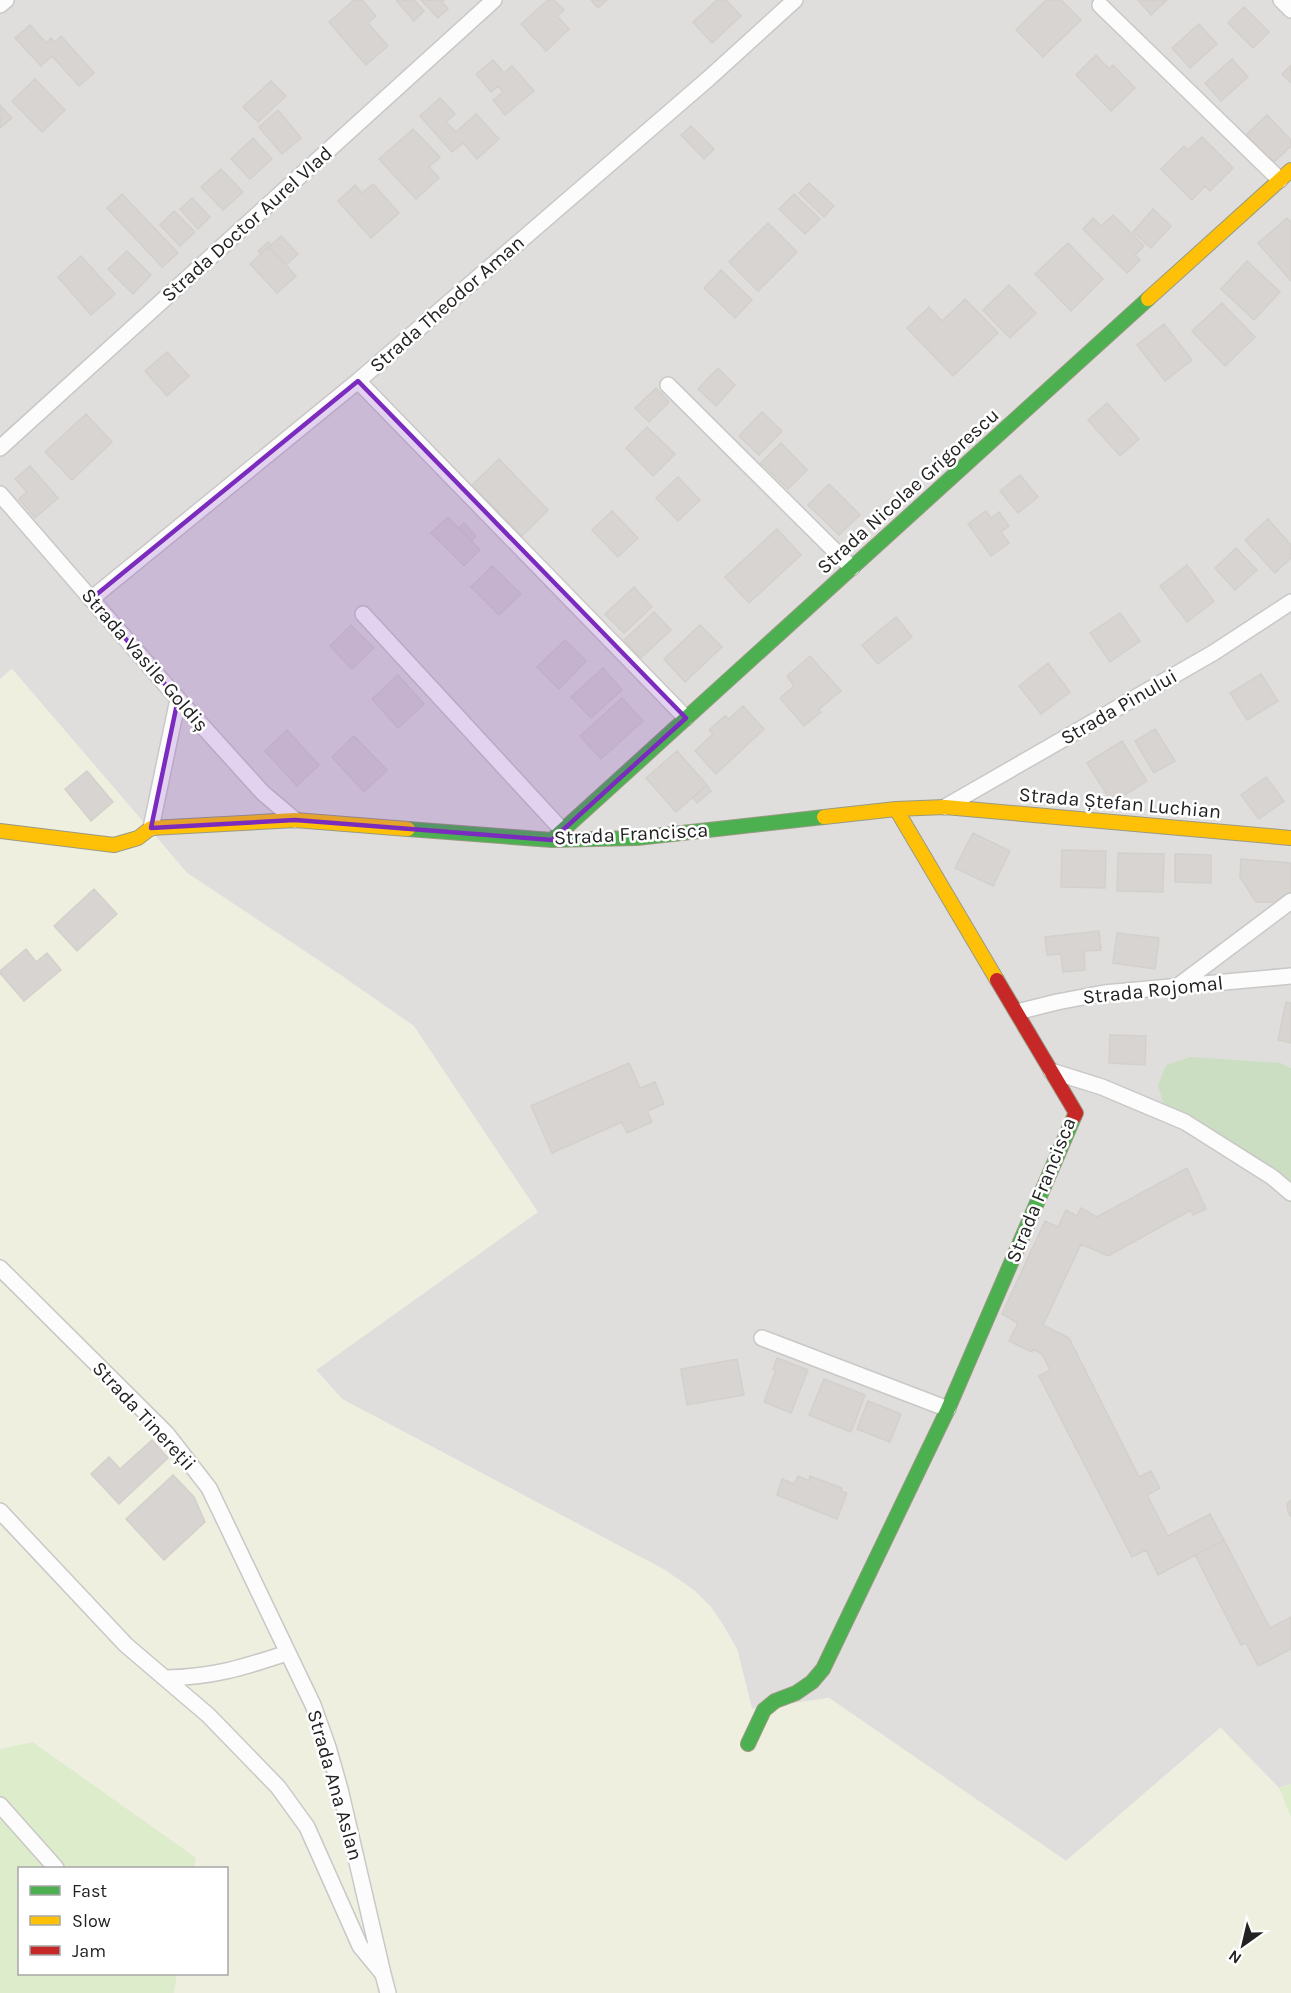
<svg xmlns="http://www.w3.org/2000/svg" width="1291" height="1993" viewBox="0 0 1291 1993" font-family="Karla,sans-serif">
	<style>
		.residential { fill: #dfdedc }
		.farmland { fill: #efefdf }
		.grass { fill: #ddeccb }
		.forest { fill: #cbdec1 }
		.building { fill: #d7d4d2; stroke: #d3d0cc; stroke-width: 1.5 }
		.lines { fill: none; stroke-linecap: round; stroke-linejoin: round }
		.street-casing { stroke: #c9c8c7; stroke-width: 18 }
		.fast-casing { stroke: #999a82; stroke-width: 16 }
		.slow-casing { stroke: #999a82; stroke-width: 16 }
		.jam-casing { stroke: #999a82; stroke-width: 16 }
		.street { stroke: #fdfcfc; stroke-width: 15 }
		.fast { stroke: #4caf50; stroke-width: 14 }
		.slow { stroke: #ffc107; stroke-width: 14 }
		.jam { stroke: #c62828; stroke-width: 14 }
		.marked { fill: #7b2cbf; fill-opacity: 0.2; stroke: #7b2cbf; stroke-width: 4.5; stroke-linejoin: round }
		.labels { text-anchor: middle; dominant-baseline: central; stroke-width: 5; stroke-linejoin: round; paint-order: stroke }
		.street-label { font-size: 20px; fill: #222; stroke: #fff }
	</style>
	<rect width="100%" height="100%" fill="#f0eeeb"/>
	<!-- residential -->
	<path class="residential" d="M 0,0 L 1291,0 L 1291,1068 L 1281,1063 L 1274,1187 L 1291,1204 L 1291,1784 L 1279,1788 L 1220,1728 L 1066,1861 L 829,1698 L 752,1709 L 737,1649 L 722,1623 L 711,1607 L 665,1570 L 342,1399 L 316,1370 L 537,1212 L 345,978 L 187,873 L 12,669 L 0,679 Z"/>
	<!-- farmland -->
	<path class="farmland" d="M 12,669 L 187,873 L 345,978 L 414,1026 L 538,1212 L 316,1370 L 342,1399 L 665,1570 L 694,1590 L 711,1607 L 737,1649 L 752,1709 L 829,1698 L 1066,1861 L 1221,1728 L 1279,1788 L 1291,1817 L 1291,1993 L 174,1993 L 177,1974 L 226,1974 L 226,1868 L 194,1868 L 196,1858 L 34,1742 L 0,1749 L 0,679 Z"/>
	<!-- grass -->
	<path class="grass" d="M 33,1742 L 196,1858 L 194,1868 L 20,1868 L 20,1974 L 177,1974 L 174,1993 L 0,1993 L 0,1749 Z
		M 1291,1784 L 1291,1817 L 1279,1788 Z"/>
	<!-- forest -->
	<path class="forest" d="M 1190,1057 L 1281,1063 L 1291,1068 L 1291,1204 L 1274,1187 L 1163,1102 L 1158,1085 L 1166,1065 Z"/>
	<!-- building -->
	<path class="building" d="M 354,0 L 362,0 L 376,16 L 368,23 L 388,46 L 366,65 L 329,22 Z
		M 396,0 L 414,0 L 424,11 L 414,21 Z
		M 421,0 L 444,0 L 442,2 L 448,9 L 438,18 Z
		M 548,0 L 554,0 L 564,10 L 557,16 L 569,29 L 546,51 L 521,24 Z
		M 591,0 L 607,0 L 598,8 Z
		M 717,0 L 726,0 L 741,16 L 712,43 L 693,22 Z
		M 1046,0 L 1061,0 L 1081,20 L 1043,57 L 1016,30 Z
		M 1138,0 L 1167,0 L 1151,15 Z
		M 1244,7 L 1269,32 L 1253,48 L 1228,23 Z
		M 1199,24 L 1217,44 L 1190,68 L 1172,48 Z
		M 30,25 L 46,43 L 51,38 L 55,42 L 61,36 L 94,73 L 79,86 L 52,56 L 41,66 L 15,38 Z
		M 1096,55 L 1109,69 L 1113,65 L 1135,88 L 1111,111 L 1076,75 Z
		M 1232,59 L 1248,77 L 1221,101 L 1205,83 Z
		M 493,60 L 504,73 L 512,66 L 534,91 L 505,115 L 493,100 L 503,92 L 498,86 L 491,92 L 476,74 Z
		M 1291,65 L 1291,83 L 1282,74 Z
		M 35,79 L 65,110 L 42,132 L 12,101 Z
		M 271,81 L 286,96 L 258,122 L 243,107 Z
		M 440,98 L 455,114 L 446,122 L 456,132 L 476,114 L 499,139 L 477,159 L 463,143 L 452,152 L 420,116 Z
		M 0,105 L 12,118 L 0,128 Z
		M 278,110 L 301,138 L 282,154 L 259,127 Z
		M 1267,115 L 1291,140 L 1291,146 L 1273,163 L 1246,135 Z
		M 691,126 L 714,149 L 704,159 L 681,135 Z
		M 413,129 L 440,157 L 429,167 L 439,178 L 416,199 L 379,159 Z
		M 1202,137 L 1233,168 L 1210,191 L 1205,186 L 1192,200 L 1161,169 L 1184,146 L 1188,150 Z
		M 253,138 L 272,159 L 250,179 L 231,159 Z
		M 221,169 L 243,192 L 223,210 L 201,187 Z
		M 809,183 L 834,206 L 824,217 L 799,193 Z
		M 373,184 L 399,213 L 371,238 L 338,201 L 355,185 L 362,193 Z
		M 122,194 L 178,253 L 162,267 L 107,208 Z
		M 794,194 L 820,219 L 805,234 L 779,209 Z
		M 192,198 L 210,217 L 198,229 L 180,209 Z
		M 1153,209 L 1171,226 L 1151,248 L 1133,232 Z
		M 174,211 L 195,232 L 180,246 L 160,225 Z
		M 1113,215 L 1144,246 L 1135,255 L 1140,260 L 1127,273 L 1083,229 L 1093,218 L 1101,226 Z
		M 1287,218 L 1291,222 L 1291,281 L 1258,243 Z
		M 768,223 L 797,252 L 758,291 L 729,262 Z
		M 281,236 L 298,254 L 286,265 L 269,247 Z
		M 268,242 L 271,245 L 261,254 L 258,251 Z
		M 1068,243 L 1103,279 L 1071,311 L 1035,274 Z
		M 269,247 L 296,276 L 277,293 L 250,264 Z
		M 127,251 L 151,275 L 133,294 L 108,269 Z
		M 81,256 L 115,294 L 91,315 L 58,277 Z
		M 1247,261 L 1280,292 L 1254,320 L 1221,289 Z
		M 721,270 L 752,300 L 735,318 L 704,288 Z
		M 1009,285 L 1036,313 L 1010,338 L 983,310 Z
		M 965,299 L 998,333 L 953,376 L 907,328 L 929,307 L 942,321 Z
		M 1222,303 L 1255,337 L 1225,366 L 1192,331 Z
		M 1164,324 L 1192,360 L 1165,381 L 1137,345 Z
		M 167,352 L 189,376 L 167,396 L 145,371 Z
		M 718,368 L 735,385 L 716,406 L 698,389 Z
		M 656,388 L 669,402 L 649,422 L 635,408 Z
		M 1107,403 L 1139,439 L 1120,456 L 1088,420 Z
		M 762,412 L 782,431 L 759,455 L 739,436 Z
		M 86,414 L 112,442 L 72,480 L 45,452 Z
		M 647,427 L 675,454 L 653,476 L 626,448 Z
		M 781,443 L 807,470 L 788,489 L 761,463 Z
		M 499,459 L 548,510 L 522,536 L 472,485 Z
		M 30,466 L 58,498 L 35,518 L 19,499 L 27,492 L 15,479 Z
		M 1020,475 L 1038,497 L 1018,513 L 1000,491 Z
		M 678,477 L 700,500 L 678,521 L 656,498 Z
		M 829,484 L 860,515 L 839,535 L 808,505 Z
		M 612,511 L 638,538 L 618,557 L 592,530 Z
		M 986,511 L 991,518 L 999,512 L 1009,526 L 1001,532 L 1009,543 L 991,556 L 968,524 Z
		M 448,517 L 480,550 L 464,566 L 431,533 Z
		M 1268,519 L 1291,545 L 1291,558 L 1275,573 L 1245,540 Z
		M 464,523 L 476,536 L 471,541 L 459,528 Z
		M 777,529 L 801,555 L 749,603 L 725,577 Z
		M 1236,548 L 1257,570 L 1235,590 L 1215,568 Z
		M 1187,565 L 1214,601 L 1187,622 L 1160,586 Z
		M 492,566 L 521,594 L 499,615 L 471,587 Z
		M 634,587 L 652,607 L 624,633 L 605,614 Z
		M 654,612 L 671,630 L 641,658 L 624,640 Z
		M 1120,613 L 1140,641 L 1110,662 L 1090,633 Z
		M 896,617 L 912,637 L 878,664 L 862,645 Z
		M 351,625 L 374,648 L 352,669 L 330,646 Z
		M 700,625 L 722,647 L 685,682 L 664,659 Z
		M 565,640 L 586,661 L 559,689 L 537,667 Z
		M 810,656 L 841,691 L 818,710 L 821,712 L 804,726 L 780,698 L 794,686 L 787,676 Z
		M 1048,663 L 1070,692 L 1041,714 L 1019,686 Z
		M 603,668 L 622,690 L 591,718 L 571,697 Z
		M 1261,674 L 1278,701 L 1247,720 L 1230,693 Z
		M 398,675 L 424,704 L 398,728 L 372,699 Z
		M 622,698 L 643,721 L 601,759 L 580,736 Z
		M 743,706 L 764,729 L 716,774 L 695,751 L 713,734 L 709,730 L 725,716 L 729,719 Z
		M 1155,729 L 1175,761 L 1154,773 L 1135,741 Z
		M 287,730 L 319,765 L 297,786 L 265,751 Z
		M 354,736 L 387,770 L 364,792 L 332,757 Z
		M 1122,741 L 1147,781 L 1112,803 L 1087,763 Z
		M 677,751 L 707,785 L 676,812 L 646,778 Z
		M 87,771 L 113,802 L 91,821 L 65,789 Z
		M 1266,777 L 1284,801 L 1259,819 L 1241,795 Z
		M 707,785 L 711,791 L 697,803 L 693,797 Z
		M 973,833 L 1010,851 L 993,886 L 955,868 Z
		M 1062,850 L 1106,851 L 1105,888 L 1061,887 Z
		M 1118,853 L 1164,854 L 1163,892 L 1117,891 Z
		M 1175,854 L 1211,855 L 1211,883 L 1175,882 Z
		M 1241,859 L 1291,863 L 1291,893 L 1278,902 L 1256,902 L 1240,877 Z
		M 94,889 L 117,914 L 77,951 L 54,926 Z
		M 1099,931 L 1101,950 L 1084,951 L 1085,970 L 1063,972 L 1061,954 L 1047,955 L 1045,937 Z
		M 1117,933 L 1159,938 L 1155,969 L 1113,963 Z
		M 26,949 L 36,962 L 47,953 L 61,970 L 24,1001 L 0,973 L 0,971 Z
		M 1286,1002 L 1291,1003 L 1291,1043 L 1278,1040 Z
		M 1110,1035 L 1146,1036 L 1145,1065 L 1109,1063 Z
		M 629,1063 L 640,1088 L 655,1082 L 664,1104 L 647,1111 L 652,1122 L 627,1133 L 622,1122 L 552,1153 L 531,1106 Z
		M 1187,1168 L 1206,1209 L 1193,1215 L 1191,1210 L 1108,1256 L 1081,1244 L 1043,1325 L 1069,1338 L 1139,1477 L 1151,1471 L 1160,1488 L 1147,1495 L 1168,1536 L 1210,1514 L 1224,1540 L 1158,1575 L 1146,1550 L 1132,1557 L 1039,1376 L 1050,1370 L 1043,1355 L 1033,1349 L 1032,1352 L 1009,1341 L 1018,1323 L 1002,1314 L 1045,1221 L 1058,1227 L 1066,1210 L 1077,1216 L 1081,1208 L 1097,1217 Z
		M 777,1358 L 808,1370 L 791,1413 L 764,1402 L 776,1370 L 773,1369 Z
		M 737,1359 L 744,1395 L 687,1405 L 681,1369 Z
		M 824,1379 L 865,1395 L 851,1432 L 809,1415 Z
		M 868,1401 L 901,1414 L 890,1442 L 857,1429 Z
		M 152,1440 L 168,1458 L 119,1504 L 91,1474 L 109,1457 L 120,1469 Z
		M 173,1475 L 194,1497 L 205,1522 L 164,1560 L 126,1519 Z
		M 798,1476 L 809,1481 L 810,1476 L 842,1488 L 841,1491 L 847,1493 L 837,1519 L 777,1495 L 782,1479 L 794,1484 Z
		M 1291,1500 L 1291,1517 L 1288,1511 L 1287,1504 Z
		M 1224,1540 L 1270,1628 L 1291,1617 L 1291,1649 L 1258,1666 L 1246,1643 L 1241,1645 L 1195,1555 Z"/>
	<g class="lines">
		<!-- street casing -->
		<g class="street-casing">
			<path id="street" d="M 1281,0 L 1291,10
				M 0,5 L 6,0
				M 1100,5 L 1280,180
				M 358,381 L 686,718
				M 668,385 L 852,568
				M 0,448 L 494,0
				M 0,494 L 178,699 L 263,793 L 295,820
				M 91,599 L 358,381 L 708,79 L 795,0
				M 363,614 L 562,830
				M 945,807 L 1213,653 L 1291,602
				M 151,828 L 178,699
				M 1178,986 L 1291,901
				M 1017,1012 L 1057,1002 L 1104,993 L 1291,976
				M 1051,1071 L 1102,1087 L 1185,1122 L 1272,1177 L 1291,1193
				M 0,1268 L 167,1434 L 209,1488 L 313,1705 L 328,1747 L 340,1789 L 383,1974
				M 762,1338 L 948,1409
				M 0,1511 L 126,1645 L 208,1715 L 278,1787 L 307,1827 L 360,1946 L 383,1974 L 388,1993
				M 165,1678 C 213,1677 242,1668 287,1653
				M 0,1805 L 56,1868"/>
		</g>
		<!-- fast casing -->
		<g class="fast-casing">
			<path id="fast" d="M 408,829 L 552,840 L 637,838 L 824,817
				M 552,840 L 1148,299
				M 748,1744 L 764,1710 L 775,1701 L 796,1693 L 812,1682 L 823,1669 L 948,1409 L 1074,1117"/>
		</g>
		<!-- slow casing -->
		<g class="slow-casing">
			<path id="slow" d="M 1148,299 L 1291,170
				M 896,809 L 997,980
				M 824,817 L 896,809 L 945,807 L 1291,838
				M 0,831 L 114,845 L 138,838 L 151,828 L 295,820 L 408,829"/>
		</g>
		<!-- jam casing -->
		<g class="jam-casing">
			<path id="jam" d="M 997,980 L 1076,1113 L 1074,1117"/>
		</g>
		<!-- street -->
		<use href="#street" class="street"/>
		<!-- fast -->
		<use href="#fast" class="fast"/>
		<!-- slow -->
		<use href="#slow" class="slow"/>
		<!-- jam -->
		<use href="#jam" class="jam"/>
	</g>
	<!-- marked area -->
	<path class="marked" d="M 358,381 L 686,718 L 552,840 L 295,820 L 151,828 L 178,699 L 91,599 Z"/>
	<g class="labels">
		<!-- street labels -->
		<g class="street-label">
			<text transform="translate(247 224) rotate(-42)">Strada Doctor Aurel Vlad</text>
			<text transform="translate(447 304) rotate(-41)">Strada Theodor Aman</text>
			<text transform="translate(908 491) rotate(-42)">Strada Nicolae Grigorescu</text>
			<text transform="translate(145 660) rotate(49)">Strada Vasile Goldiș</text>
			<text transform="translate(1119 707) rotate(-30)">Strada Pinului</text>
			<text transform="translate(1120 803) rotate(5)">Strada Ștefan Luchian</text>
			<text transform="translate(631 834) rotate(-3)">Strada Francisca</text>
			<text transform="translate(1153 990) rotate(-6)">Strada Rojomal</text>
			<text transform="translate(1041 1190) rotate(-68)">Strada Francisca</text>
			<text transform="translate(144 1416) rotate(47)">Strada Tinereții</text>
			<text transform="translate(335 1785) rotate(74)">Strada Ana Aslan</text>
		</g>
	</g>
	<!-- legend -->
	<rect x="18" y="1867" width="210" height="108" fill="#ffffff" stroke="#a7a7a7" stroke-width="1.5"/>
	<rect x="30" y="1886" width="30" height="9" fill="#4caf50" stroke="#a7a7a7" stroke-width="1.5"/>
	<text x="72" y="1897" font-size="18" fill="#222222">Fast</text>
	<rect x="30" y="1916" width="30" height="9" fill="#ffc107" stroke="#a7a7a7" stroke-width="1.5"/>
	<text x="72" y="1927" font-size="18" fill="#222222">Slow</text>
	<rect x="30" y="1946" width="30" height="9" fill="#c62828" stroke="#a7a7a7" stroke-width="1.5"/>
	<text x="72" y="1957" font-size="18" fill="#222222">Jam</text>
	<!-- north arrow -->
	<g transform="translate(1243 1945) rotate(214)" stroke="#ffffff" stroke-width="4.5" paint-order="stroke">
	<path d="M0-4.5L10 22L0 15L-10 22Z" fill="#222222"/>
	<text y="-9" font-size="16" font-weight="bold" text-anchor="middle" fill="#222222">N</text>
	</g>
</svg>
